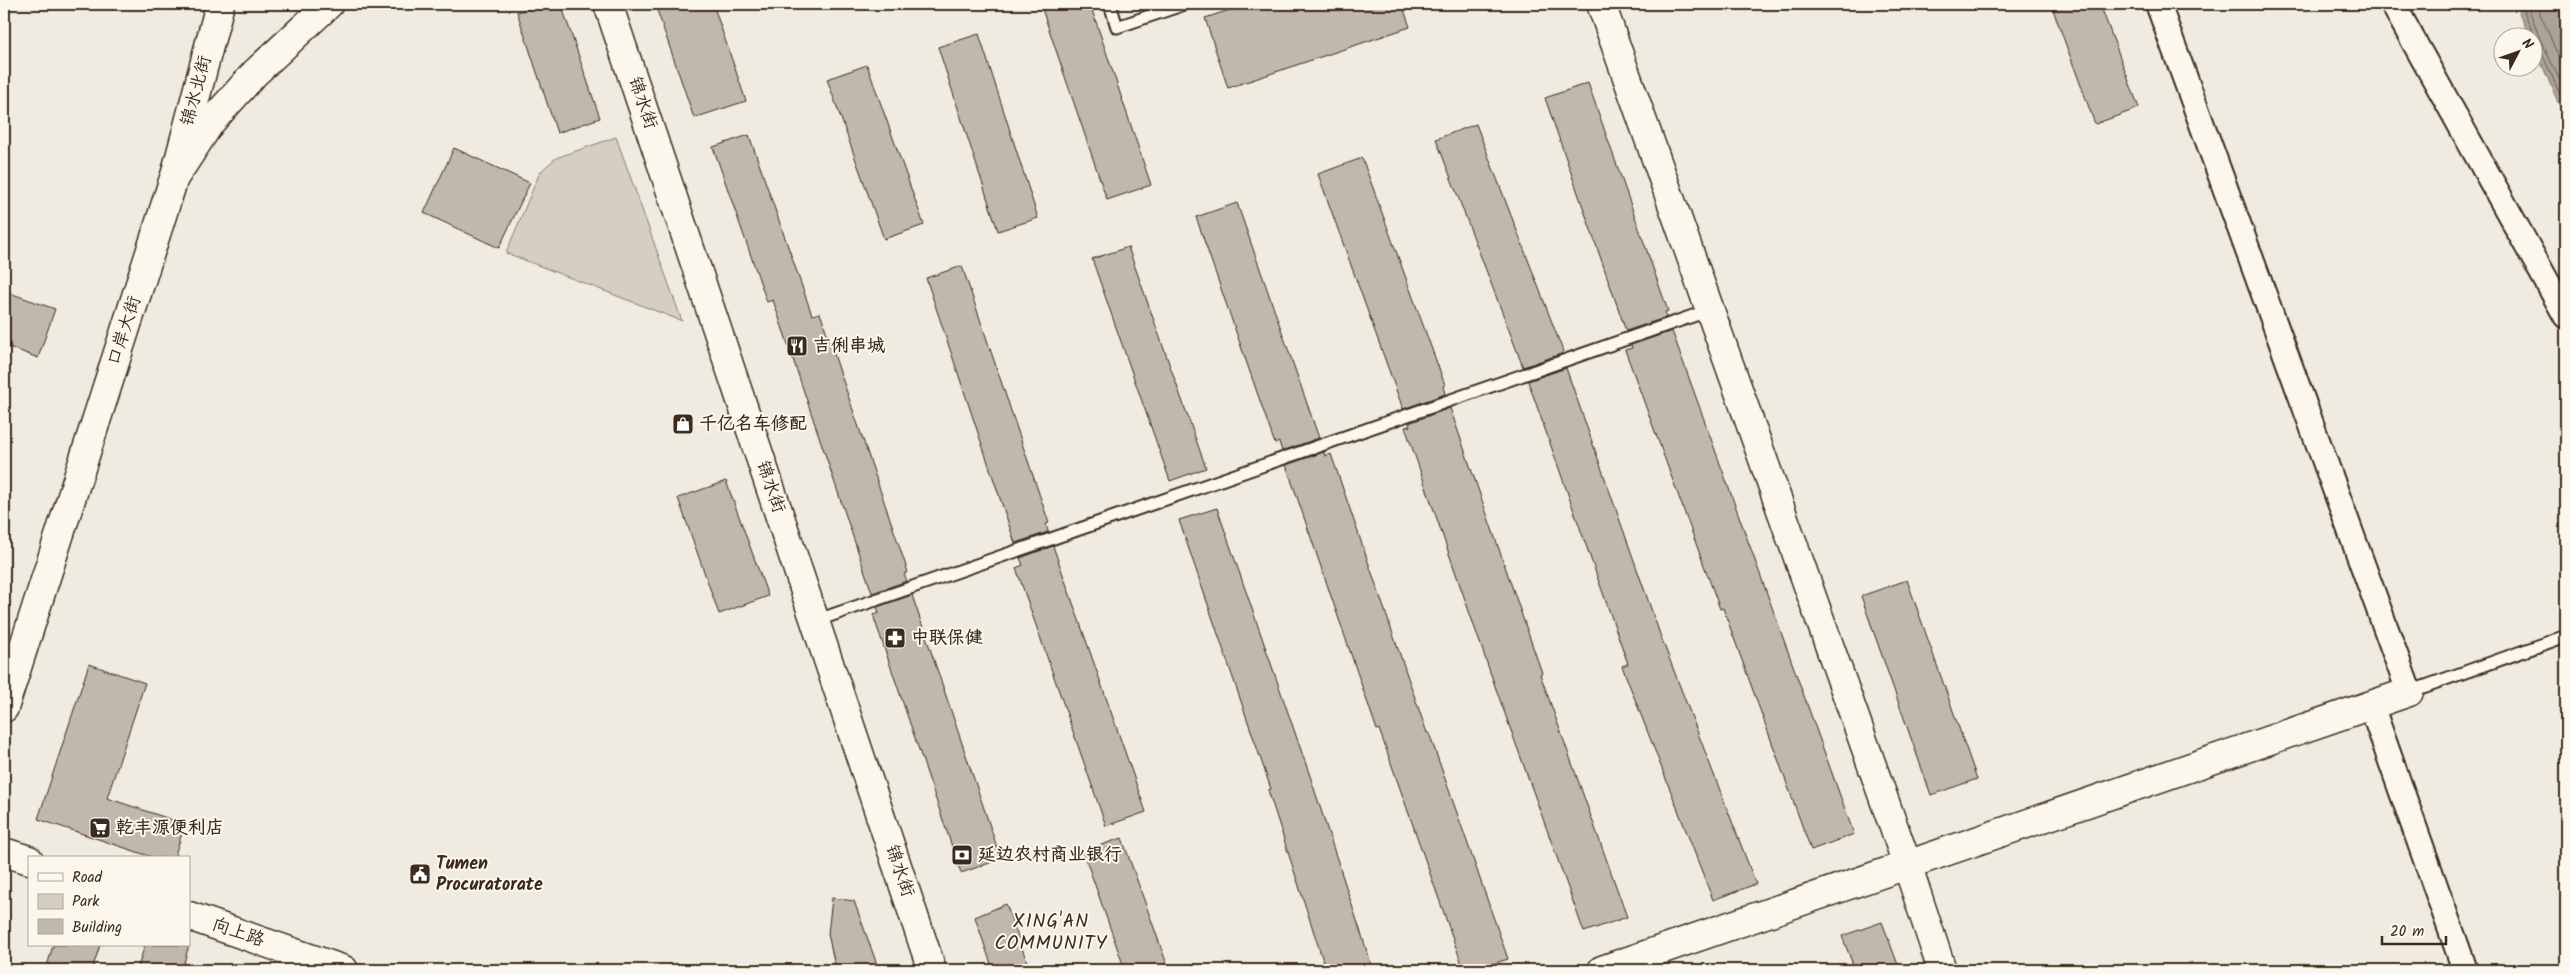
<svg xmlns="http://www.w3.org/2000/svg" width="2570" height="974" viewBox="0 0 2570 974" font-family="Kalam,'LXGW WenKai TC',sans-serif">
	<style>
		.green { fill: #d5cec3; stroke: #887c70 }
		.water { fill: #aca397; stroke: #7f7367 }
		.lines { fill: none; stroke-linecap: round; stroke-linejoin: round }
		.shore { stroke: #685a4e; stroke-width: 1 }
		.building { fill: #c0b8ad; stroke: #3b2a1e }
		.service-casing { stroke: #3b2a1e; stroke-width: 15 }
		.minor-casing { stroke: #3b2a1e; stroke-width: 28 }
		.tertiary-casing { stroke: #3b2a1e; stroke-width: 31 }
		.secondary-casing { stroke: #3b2a1e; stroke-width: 31 }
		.trunk-casing { stroke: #3b2a1e; stroke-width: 31 }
		.service { stroke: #fbf7ec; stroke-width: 11 }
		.minor { stroke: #fbf7ec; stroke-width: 24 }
		.tertiary { stroke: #fbf7ec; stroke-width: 28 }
		.secondary { stroke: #fbf7ec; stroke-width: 28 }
		.trunk { stroke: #fbf7ec; stroke-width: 28 }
		.labels { text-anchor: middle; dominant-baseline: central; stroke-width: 4; stroke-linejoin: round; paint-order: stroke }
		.street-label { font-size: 18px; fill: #3b2a1e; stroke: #fbf7ec }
		.poi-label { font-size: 18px; font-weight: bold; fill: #3b2a1e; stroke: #fbf7ec; text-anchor: start }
		.neighbourhood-label { font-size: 19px; letter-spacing: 1px; fill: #3b2a1e; stroke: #fbf7ec }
	</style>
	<rect width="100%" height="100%" fill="#f0ebe0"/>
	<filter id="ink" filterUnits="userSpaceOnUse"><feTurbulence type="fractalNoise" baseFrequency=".02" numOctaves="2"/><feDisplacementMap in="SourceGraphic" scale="10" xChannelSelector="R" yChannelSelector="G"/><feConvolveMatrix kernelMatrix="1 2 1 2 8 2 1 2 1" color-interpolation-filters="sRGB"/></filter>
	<g filter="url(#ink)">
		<!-- green -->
		<path class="green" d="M 616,137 L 682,321 L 506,253 L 540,172 L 556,158 Z"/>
		<!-- water -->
		<path class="water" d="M 2515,4 L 2566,4 L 2566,121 L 2533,44 L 2532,38 L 2530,37 Z"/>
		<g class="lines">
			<!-- shore -->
			<path class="shore" d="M 2521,4 L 2534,35 L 2533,42 L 2539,47 L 2566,108
				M 2527,4 L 2540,39 L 2566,93
				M 2536,4 L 2566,74"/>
		</g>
		<!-- building -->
		<path class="building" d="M 542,4 L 561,4 L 600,118 L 557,133 L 517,12 Z
			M 655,4 L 713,4 L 746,101 L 694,118 Z
			M 1058,4 L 1090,4 L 1151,185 L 1107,200 L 1042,9 Z
			M 1248,4 L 1402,4 L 1410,27 L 1228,88 L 1205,18 Z
			M 2051,4 L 2100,4 L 2139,108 L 2095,124 Z
			M 979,34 L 1038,218 L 998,231 L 938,47 Z
			M 867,65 L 924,225 L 884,239 L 827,79 Z
			M 1588,83 L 1668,311 L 1665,312 L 1667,317 L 1626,331 L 1545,98 Z
			M 1476,124 L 1563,351 L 1561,354 L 1523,367 L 1436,139 Z
			M 749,135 L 812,315 L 820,313 L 908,572 L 904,574 L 907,581 L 872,593 L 773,300 L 767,302 L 713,147 Z
			M 454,148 L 530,183 L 499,248 L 424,213 Z
			M 1362,158 L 1445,385 L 1443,386 L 1445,394 L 1403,409 L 1318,174 Z
			M 1237,203 L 1319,438 L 1282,451 L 1279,442 L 1275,444 L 1196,217 Z
			M 1128,247 L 1206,468 L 1170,481 L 1092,259 Z
			M 962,266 L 1049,523 L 1046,524 L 1048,532 L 1015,543 L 926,278 Z
			M 4,291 L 55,309 L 38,358 L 4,345 Z
			M 1672,331 L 1854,834 L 1811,850 L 1723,608 L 1720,609 L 1625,350 L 1632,348 L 1631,345 Z
			M 1566,368 L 1661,637 L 1756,884 L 1713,900 L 1622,666 L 1628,664 L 1528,381 Z
			M 1450,408 L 1542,673 L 1540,674 L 1627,917 L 1584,932 L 1496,689 L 1405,427 L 1410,426 L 1409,423 Z
			M 1324,452 L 1325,456 L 1331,454 L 1427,733 L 1429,733 L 1508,959 L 1474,970 L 1464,970 L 1379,729 L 1377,730 L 1286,465 Z
			M 726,481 L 768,596 L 719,614 L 678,498 Z
			M 1217,508 L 1310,776 L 1373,970 L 1326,970 L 1268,790 L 1271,789 L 1179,520 Z
			M 1053,546 L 1146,812 L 1106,826 L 1016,568 L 1023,565 L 1020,558 Z
			M 1907,580 L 1977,779 L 1931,795 L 1861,596 Z
			M 912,595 L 1001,859 L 961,873 L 873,615 L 879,613 L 877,607 Z
			M 89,664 L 145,683 L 107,798 L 185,824 L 174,858 L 155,858 L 38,819 Z
			M 1122,838 L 1169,970 L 1125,970 L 1083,851 Z
			M 832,898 L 854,901 L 879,970 L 836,970 L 828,934 Z
			M 1006,904 L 1030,970 L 993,970 L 975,917 Z
			M 1882,922 L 1900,970 L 1855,970 L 1842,936 Z
			M 53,945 L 100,945 L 92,970 L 46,970 Z
			M 145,945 L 189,945 L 182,970 L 137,970 Z"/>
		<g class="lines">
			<!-- service casing -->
			<g class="service-casing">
				<path id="service" d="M 1110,4 L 1117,27 L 1185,4
					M 815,621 L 1710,310
					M 2409,692 L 2566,636"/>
			</g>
			<!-- minor casing -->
			<g class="minor-casing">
				<path id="minor" d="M 2158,4 L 2409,692
					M 2393,4 L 2566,316
					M 2371,705 L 2465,970"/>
			</g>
			<!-- tertiary casing -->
			<g class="tertiary-casing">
				<path id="tertiary" d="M 1601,4 L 1907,864 L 1942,970
					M 4,852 L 29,860
					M 189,916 L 344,970
					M 1602,970 L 2409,692"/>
			</g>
			<!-- secondary casing -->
			<g class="secondary-casing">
				<path id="secondary" d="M 608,4 L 932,970
					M 176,172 L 220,4"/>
			</g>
			<!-- trunk casing -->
			<g class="trunk-casing">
				<path id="trunk" d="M 4,708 L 174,178 L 210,123 L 255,73 L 329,4"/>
			</g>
			<!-- service -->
			<use href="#service" class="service"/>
			<!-- minor -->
			<use href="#minor" class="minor"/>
			<!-- tertiary -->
			<use href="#tertiary" class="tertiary"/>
			<!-- secondary -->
			<use href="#secondary" class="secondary"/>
			<!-- trunk -->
			<use href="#trunk" class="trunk"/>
		</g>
	</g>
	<!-- icons -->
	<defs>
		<g id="restaurant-square" transform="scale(1.125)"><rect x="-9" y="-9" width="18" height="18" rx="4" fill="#3b2a1e" stroke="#fbf7ec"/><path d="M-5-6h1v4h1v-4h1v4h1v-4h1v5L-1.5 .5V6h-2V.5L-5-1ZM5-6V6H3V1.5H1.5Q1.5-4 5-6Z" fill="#fff"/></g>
		<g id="shop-square" transform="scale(1.125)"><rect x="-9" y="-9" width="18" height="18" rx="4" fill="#3b2a1e" stroke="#fbf7ec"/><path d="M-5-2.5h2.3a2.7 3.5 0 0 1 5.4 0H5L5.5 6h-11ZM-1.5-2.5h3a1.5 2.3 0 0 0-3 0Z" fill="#fff"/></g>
		<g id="pharmacy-square" transform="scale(1.125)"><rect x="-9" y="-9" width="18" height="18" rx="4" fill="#3b2a1e" stroke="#fbf7ec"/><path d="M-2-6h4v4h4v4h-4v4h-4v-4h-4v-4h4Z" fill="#fff"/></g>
		<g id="supermarket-square" transform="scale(1.125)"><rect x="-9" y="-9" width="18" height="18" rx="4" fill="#3b2a1e" stroke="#fbf7ec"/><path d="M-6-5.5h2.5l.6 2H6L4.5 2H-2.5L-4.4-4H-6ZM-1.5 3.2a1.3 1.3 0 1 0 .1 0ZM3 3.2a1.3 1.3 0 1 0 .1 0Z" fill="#fff"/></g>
		<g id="bank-square" transform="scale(1.125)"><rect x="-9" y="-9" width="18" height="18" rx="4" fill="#3b2a1e" stroke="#fbf7ec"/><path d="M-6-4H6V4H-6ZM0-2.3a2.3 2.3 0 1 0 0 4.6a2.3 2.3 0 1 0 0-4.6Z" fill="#fff"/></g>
		<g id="civic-square" transform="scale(1.125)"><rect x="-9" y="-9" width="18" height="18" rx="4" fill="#3b2a1e" stroke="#fbf7ec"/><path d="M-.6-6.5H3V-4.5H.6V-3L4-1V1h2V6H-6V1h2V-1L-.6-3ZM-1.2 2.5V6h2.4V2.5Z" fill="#fff"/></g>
	</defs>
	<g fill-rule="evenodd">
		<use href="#restaurant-square" x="797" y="346"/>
		<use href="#shop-square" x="683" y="424"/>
		<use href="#pharmacy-square" x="895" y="638"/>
		<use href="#supermarket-square" x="100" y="828"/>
		<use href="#bank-square" x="962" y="855"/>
		<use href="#civic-square" x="420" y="874"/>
	</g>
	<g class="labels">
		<!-- street labels -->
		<g class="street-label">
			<text transform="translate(197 91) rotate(-75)">锦水北街</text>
			<text transform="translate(642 103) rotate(71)">锦水街</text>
			<text transform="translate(125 331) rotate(-72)">口岸大街</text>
			<text transform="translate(770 487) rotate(71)">锦水街</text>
			<text transform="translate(899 871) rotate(71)">锦水街</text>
			<text transform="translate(238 933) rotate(19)">向上路</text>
		</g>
		<!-- poi labels -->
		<g class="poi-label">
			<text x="813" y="346">吉俐串城</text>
			<text x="699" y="424">千亿名车修配</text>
			<text x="911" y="638">中联保健</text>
			<text x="116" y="828">乾丰源便利店</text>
			<text x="978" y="855">延边农村商业银行</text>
			<text x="436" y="864">Tumen<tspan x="436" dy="21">Procuratorate</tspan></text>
		</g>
		<!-- neighbourhood labels -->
		<g class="neighbourhood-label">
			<text x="1051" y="922">XING'AN<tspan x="1051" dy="22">COMMUNITY</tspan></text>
		</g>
	</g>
	<!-- margin -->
	<rect width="2570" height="974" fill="none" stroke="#fbf7ec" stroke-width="20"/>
	<rect x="10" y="10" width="2550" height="954" fill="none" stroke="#3b2a1e" stroke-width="2" filter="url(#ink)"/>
	<!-- legend -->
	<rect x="28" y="856" width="162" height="90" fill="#fbf7ec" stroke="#aea59a"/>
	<rect x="38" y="873" width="25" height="8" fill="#fbf7ec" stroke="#aea59a"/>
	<text x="72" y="882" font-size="15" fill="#3b2a1e">Road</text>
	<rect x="38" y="894" width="25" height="15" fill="#d5cec3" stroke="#aea59a"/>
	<text x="72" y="906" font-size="15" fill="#3b2a1e">Park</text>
	<rect x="38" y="919" width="25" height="15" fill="#c0b8ad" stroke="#aea59a"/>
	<text x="72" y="932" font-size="15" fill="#3b2a1e">Building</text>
	<!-- north arrow -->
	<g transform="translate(2518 52) rotate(49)"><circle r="24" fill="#fbf7ec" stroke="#aea59a"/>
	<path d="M0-4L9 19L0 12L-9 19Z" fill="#3b2a1e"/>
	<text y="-8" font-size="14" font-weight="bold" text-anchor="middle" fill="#3b2a1e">N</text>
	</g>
	<!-- scale -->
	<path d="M2382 936v8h64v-8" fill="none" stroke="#3b2a1e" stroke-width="2.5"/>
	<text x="2390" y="936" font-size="15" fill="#3b2a1e" stroke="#fbf7ec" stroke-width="4" paint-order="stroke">20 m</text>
</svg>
